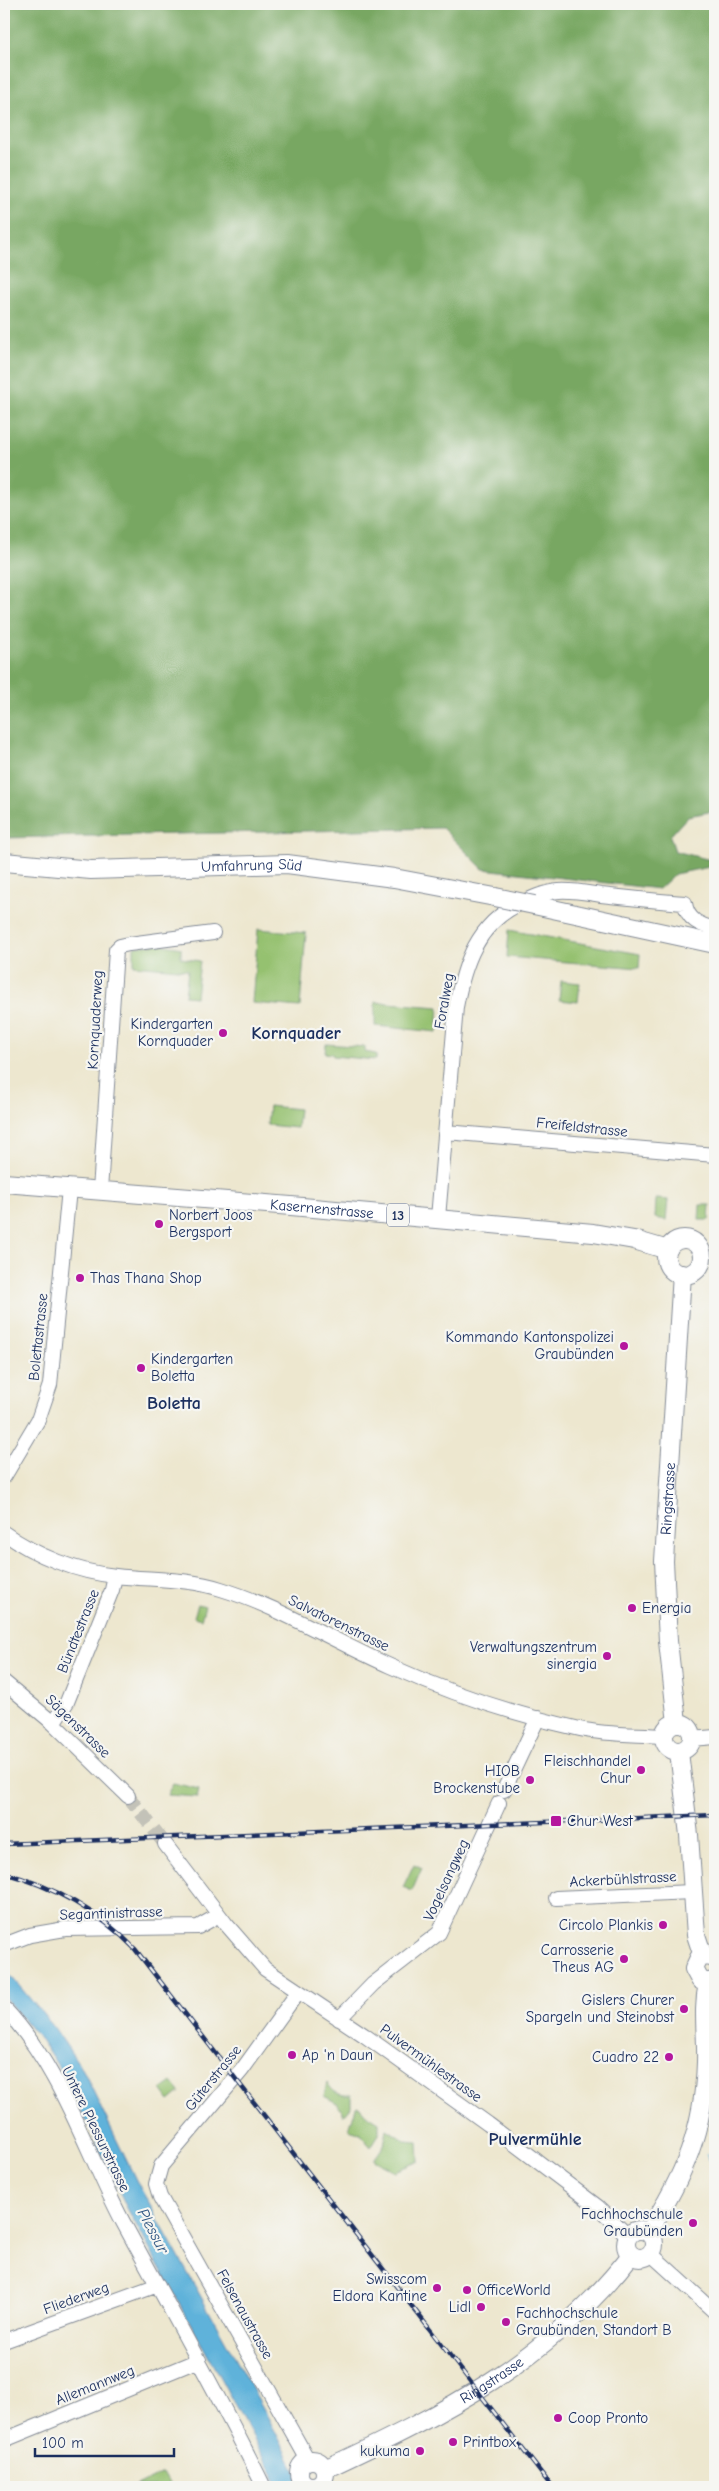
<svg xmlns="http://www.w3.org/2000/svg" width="719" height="2491" viewBox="0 0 719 2491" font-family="'Comic Neue',sans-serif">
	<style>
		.green { fill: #95c16f; stroke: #587866 }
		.forest { fill: #78a762; stroke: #4a6b60 }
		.water { fill: #5eb2da; stroke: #3c709c }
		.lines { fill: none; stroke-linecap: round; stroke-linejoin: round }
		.stream { stroke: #5eb2da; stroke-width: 2.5 }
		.minor-tunnel { stroke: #c3c2b8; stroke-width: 14; stroke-dasharray: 14 7; stroke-linecap: butt }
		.minor-casing { stroke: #848b96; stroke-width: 16 }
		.major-casing { stroke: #848b96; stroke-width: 20 }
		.minor { stroke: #fff; stroke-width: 14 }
		.major { stroke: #fff; stroke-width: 18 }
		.rail-casing { stroke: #1b2f5e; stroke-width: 4.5 }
		.rail { stroke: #f6f6f2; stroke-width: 2.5; stroke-dasharray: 8; stroke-linecap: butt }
		.major-bridge-casing { stroke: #848b96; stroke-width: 20; stroke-linecap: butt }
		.major-bridge { stroke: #fff; stroke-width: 18 }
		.poi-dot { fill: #b5179e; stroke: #f6f6f2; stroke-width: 2 }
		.labels { text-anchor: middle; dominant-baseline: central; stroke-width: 4.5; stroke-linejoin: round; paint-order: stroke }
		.shield { fill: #f6f6f2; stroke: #5d6b8a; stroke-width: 1 }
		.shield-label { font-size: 14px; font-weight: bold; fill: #1b2f5e }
		.street-label { font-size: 15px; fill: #1b2f5e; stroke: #f6f6f2 }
		.poi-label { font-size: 15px; fill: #1b2f5e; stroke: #f6f6f2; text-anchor: end }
		.water-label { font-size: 16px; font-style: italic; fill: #2f5683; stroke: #f6f6f2 }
		.quarter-label { font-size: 18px; font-weight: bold; fill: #1b2f5e; stroke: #f6f6f2 }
	</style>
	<rect width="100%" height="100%" fill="#f6f6f2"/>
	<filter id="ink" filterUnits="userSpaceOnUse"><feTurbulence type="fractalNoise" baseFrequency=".02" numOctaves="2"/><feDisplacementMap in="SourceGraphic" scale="10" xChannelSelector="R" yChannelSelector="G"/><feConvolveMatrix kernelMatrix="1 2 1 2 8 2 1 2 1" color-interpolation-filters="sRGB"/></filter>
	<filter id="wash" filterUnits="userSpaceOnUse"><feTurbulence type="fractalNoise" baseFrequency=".0096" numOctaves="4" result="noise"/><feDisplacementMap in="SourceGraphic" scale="20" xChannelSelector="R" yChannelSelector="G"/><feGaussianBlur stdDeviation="1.12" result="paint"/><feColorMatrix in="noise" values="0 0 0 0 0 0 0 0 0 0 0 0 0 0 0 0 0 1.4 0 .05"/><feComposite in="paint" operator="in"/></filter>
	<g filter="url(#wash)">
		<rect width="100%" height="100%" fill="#ede7cf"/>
		<!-- green -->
		<path class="green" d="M 258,929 L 306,933 L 300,1007 L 252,1003 Z
			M 509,930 L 640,954 L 639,968 L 507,957 Z
			M 160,944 L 181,948 L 181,958 L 200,961 L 196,997 L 185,996 L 188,970 L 134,965 L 134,947 Z
			M 561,981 L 580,983 L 578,1002 L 559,1000 Z
			M 375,1002 L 439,1007 L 437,1032 L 375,1026 Z
			M 326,1044 L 365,1047 L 365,1052 L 376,1054 L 376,1060 L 333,1056 L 332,1054 L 325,1053 Z
			M 269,1106 L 299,1109 L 297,1128 L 267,1125 Z
			M 656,1199 L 668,1200 L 666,1220 L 655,1218 Z
			M 700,1205 L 710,1205 L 709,1220 L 699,1220 Z
			M 198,1604 L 205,1606 L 201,1619 L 194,1617 Z
			M 173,1783 L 199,1789 L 197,1797 L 167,1795 Z
			M 414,1864 L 422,1868 L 412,1891 L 403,1887 Z
			M 172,2082 L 180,2092 L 169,2101 L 161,2090 Z
			M 327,2082 C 332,2092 339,2096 351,2095 L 351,2107 L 344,2115 L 337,2103 L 324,2096 Z
			M 359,2106 L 366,2114 L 379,2122 L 379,2134 L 371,2147 L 359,2133 L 349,2130 L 356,2107 Z
			M 387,2129 L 405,2141 L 418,2142 L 419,2161 L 395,2171 L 374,2160 L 384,2145 Z
			M 163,2473 L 171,2487 L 135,2487 Z"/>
		<!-- forest -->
		<path class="forest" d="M 4,4 L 715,4 L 715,811 L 688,816 L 670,836 L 675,851 L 715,861 L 715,866 L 675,874 L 659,889 L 483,869 L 442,828 L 4,838 Z"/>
		<!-- water -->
		<path class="water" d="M 4,1968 L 53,2026 L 83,2070 L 137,2182 L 263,2408 L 304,2487 L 280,2487 L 127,2208 L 67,2080 L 42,2041 L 4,1997 Z"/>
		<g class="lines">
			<!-- stream -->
			<path class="stream" d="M 707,2155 L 715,2166"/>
		</g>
	</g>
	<g filter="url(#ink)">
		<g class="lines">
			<!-- minor-tunnel -->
			<path class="minor-tunnel" d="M 128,1796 L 165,1844"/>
			<!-- minor casing -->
			<g class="minor-casing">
				<path id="minor" d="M 446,1132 L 715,1155
					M 100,1191 L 116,950 L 120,946 L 129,944 L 213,933
					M 438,1218 L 456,1007 C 464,964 477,924 519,904 C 532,898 545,892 559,891 C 572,890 588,893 601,895 C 629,898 657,901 685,903 C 687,920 700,925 715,929
					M 4,1477 L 38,1420 L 50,1385 L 69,1189
					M 4,1533 C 36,1556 77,1572 116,1576 C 151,1580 187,1578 221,1589 C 280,1607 333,1641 390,1666 C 450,1693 516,1715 580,1729 C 607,1735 636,1734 663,1736
					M 4,1682 L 53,1723 L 128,1796
					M 53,1723 L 67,1702 L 112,1590 L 115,1576
					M 692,1739 L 715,1737
					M 504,1790 L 538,1718
					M 165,1844 L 226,1924 L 265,1969 L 364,2035 L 488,2124 L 598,2207 L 628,2236
					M 556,1898 L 692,1892
					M 4,1945 L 30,1935 L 65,1929 L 198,1927 L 219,1915
					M 298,1992 L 242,2070 L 161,2166 L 156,2184 L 160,2197 L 308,2460
					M 4,2008 C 61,2068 85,2150 123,2222 C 170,2309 218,2394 262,2483
					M 339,2019 L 373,1984 L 439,1933 L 499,1803
					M 650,2253 L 715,2312
					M 4,2341 L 158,2285
					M 4,2440 L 199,2360
					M 319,2485 L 320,2487"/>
			</g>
			<!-- major casing -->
			<g class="major-casing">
				<g id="major">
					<path id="s1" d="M 4,862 L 91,870 L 287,864 L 394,878 L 495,897"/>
					<path d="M 534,905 L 715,944"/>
					<path id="s2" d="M 4,1183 L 291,1206 L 593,1233 L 634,1240 L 668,1250"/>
					<circle cx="684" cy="1257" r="18"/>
					<circle cx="678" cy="1737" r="14"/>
					<path id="s3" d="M 677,1723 L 668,1641 L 664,1561 L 682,1274"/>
					<path d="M 679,1752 L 689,1835 L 696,1935 L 703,1956"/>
					<path d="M 715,1958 L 707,1956 L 699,1958 L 694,1969 L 700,1980 L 708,1983 L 715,1980"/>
					<circle cx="640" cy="2244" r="14"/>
					<path d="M 648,2232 C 684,2177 704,2129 706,2062 C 707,2035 702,2010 708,1983"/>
					<circle cx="312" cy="2473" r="13"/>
					<path id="s4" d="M 325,2469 C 445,2413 548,2361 631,2255"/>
				</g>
			</g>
			<!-- minor -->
			<use href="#minor" class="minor"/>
			<!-- major -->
			<use href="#major" class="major"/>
			<!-- rail casing -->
			<g class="rail-casing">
				<path id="rail" d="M 4,1844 L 715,1815
					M 4,1873 C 53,1886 100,1912 135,1949 L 552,2487"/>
			</g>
			<!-- rail -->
			<use href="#rail" class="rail"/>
			<!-- major-bridge casing -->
			<g class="major-bridge-casing">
				<path id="major-bridge" d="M 495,897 L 534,905"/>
			</g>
			<!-- major-bridge -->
			<use href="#major-bridge" class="major-bridge"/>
		</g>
	</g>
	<!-- markers -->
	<g class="poi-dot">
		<circle cx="223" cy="1033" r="5"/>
		<circle cx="159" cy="1224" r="5"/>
		<circle cx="80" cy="1278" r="5"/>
		<circle cx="624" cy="1346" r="5"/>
		<circle cx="141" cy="1368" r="5"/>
		<circle cx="632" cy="1608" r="5"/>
		<circle cx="607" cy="1656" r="5"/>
		<circle cx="641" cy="1770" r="5"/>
		<circle cx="530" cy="1780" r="5"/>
		<rect x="550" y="1815" width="12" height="12" rx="2.5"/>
		<circle cx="663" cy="1925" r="5"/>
		<circle cx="624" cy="1959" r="5"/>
		<circle cx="684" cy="2009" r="5"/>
		<circle cx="292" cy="2055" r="5"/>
		<circle cx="669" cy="2057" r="5"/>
		<circle cx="693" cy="2223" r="5"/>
		<circle cx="437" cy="2288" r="5"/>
		<circle cx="467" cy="2290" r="5"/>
		<circle cx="481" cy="2307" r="5"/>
		<circle cx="506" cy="2322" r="5"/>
		<circle cx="558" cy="2418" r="5"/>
		<circle cx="453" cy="2442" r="5"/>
		<circle cx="420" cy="2451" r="5"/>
	</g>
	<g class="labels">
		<!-- shield labels -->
		<rect class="shield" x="387" y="1203.5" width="22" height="23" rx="4"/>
		<g class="shield-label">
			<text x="398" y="1215">13</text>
		</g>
		<!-- street labels -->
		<g class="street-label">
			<text stroke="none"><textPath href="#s1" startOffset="248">Umfahrung Süd</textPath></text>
			<text transform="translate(444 1001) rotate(-80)">Foralweg</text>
			<text transform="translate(95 1020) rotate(-87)">Kornquaderweg</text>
			<text transform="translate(582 1127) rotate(6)">Freifeldstrasse</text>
			<text stroke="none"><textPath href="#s2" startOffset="319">Kasernenstrasse</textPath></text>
			<text transform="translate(38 1337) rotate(-84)">Bolettastrasse</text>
			<text stroke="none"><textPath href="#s3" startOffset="225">Ringstrasse</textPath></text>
			<text transform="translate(339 1623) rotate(26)">Salvatorenstrasse</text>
			<text transform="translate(78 1631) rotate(-68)">Bündtestrasse</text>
			<text transform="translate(78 1726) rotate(44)">Sägenstrasse</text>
			<text transform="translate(623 1879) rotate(-3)">Ackerbühlstrasse</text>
			<text transform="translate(446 1880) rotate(-65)">Vogelsangweg</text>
			<text transform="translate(111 1913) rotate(-2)">Segantinistrasse</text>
			<text transform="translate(431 2063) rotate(36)">Pulvermühlestrasse</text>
			<text transform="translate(213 2078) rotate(-51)">Güterstrasse</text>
			<text transform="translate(96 2129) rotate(64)">Untere Plessurstrasse</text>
			<text transform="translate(76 2298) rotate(-20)">Fliederweg</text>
			<text transform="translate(245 2314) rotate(61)">Felsenaustrasse</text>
			<text stroke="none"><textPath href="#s4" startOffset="189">Ringstrasse</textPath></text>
			<text transform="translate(95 2385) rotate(-22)">Allemannweg</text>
		</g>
		<!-- poi labels -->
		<g class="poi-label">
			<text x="213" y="1024">Kindergarten<tspan x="213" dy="17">Kornquader</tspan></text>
			<text x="169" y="1215" text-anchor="start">Norbert Joos<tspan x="169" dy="17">Bergsport</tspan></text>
			<text x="90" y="1278" text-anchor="start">Thas Thana Shop</text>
			<text x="614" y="1337">Kommando Kantonspolizei<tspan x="614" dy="17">Graubünden</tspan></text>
			<text x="151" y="1359" text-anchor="start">Kindergarten<tspan x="151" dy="17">Boletta</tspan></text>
			<text x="642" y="1608" text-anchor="start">Energia</text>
			<text x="597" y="1647">Verwaltungszentrum<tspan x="597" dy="17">sinergia</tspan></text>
			<text x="631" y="1761">Fleischhandel<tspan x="631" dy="17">Chur</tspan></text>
			<text x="520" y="1771">HIOB<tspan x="520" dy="17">Brockenstube</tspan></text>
			<text x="567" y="1821" text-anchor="start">Chur West</text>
			<text x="653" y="1925">Circolo Plankis</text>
			<text x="614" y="1950">Carrosserie<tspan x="614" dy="17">Theus AG</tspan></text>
			<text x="674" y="2000">Gislers Churer<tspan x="674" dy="17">Spargeln und Steinobst</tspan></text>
			<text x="302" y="2055" text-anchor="start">Ap 'n Daun</text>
			<text x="659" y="2057">Cuadro 22</text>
			<text x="683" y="2214">Fachhochschule<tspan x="683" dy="17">Graubünden</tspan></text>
			<text x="427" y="2279">Swisscom<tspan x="427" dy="17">Eldora Kantine</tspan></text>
			<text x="477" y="2290" text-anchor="start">OfficeWorld</text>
			<text x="471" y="2307">Lidl</text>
			<text x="516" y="2313" text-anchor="start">Fachhochschule<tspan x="516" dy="17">Graubünden, Standort B</tspan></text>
			<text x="568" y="2418" text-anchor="start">Coop Pronto</text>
			<text x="463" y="2442" text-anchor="start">Printbox</text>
			<text x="410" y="2451">kukuma</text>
		</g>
		<!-- water labels -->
		<g class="water-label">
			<text transform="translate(153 2231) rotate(62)">Plessur</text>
		</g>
		<!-- quarter labels -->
		<g class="quarter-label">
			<text x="296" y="1033">Kornquader</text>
			<text x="174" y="1403">Boletta</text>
			<text x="535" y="2139">Pulvermühle</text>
		</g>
	</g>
	<!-- margin -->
	<rect width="719" height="2491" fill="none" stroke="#f6f6f2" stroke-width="20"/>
	<!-- scale -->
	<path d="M35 2448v8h139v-8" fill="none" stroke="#1b2f5e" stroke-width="2.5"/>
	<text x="42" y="2448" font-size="15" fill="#1b2f5e" stroke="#f6f6f2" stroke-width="4" paint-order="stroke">100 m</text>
</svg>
